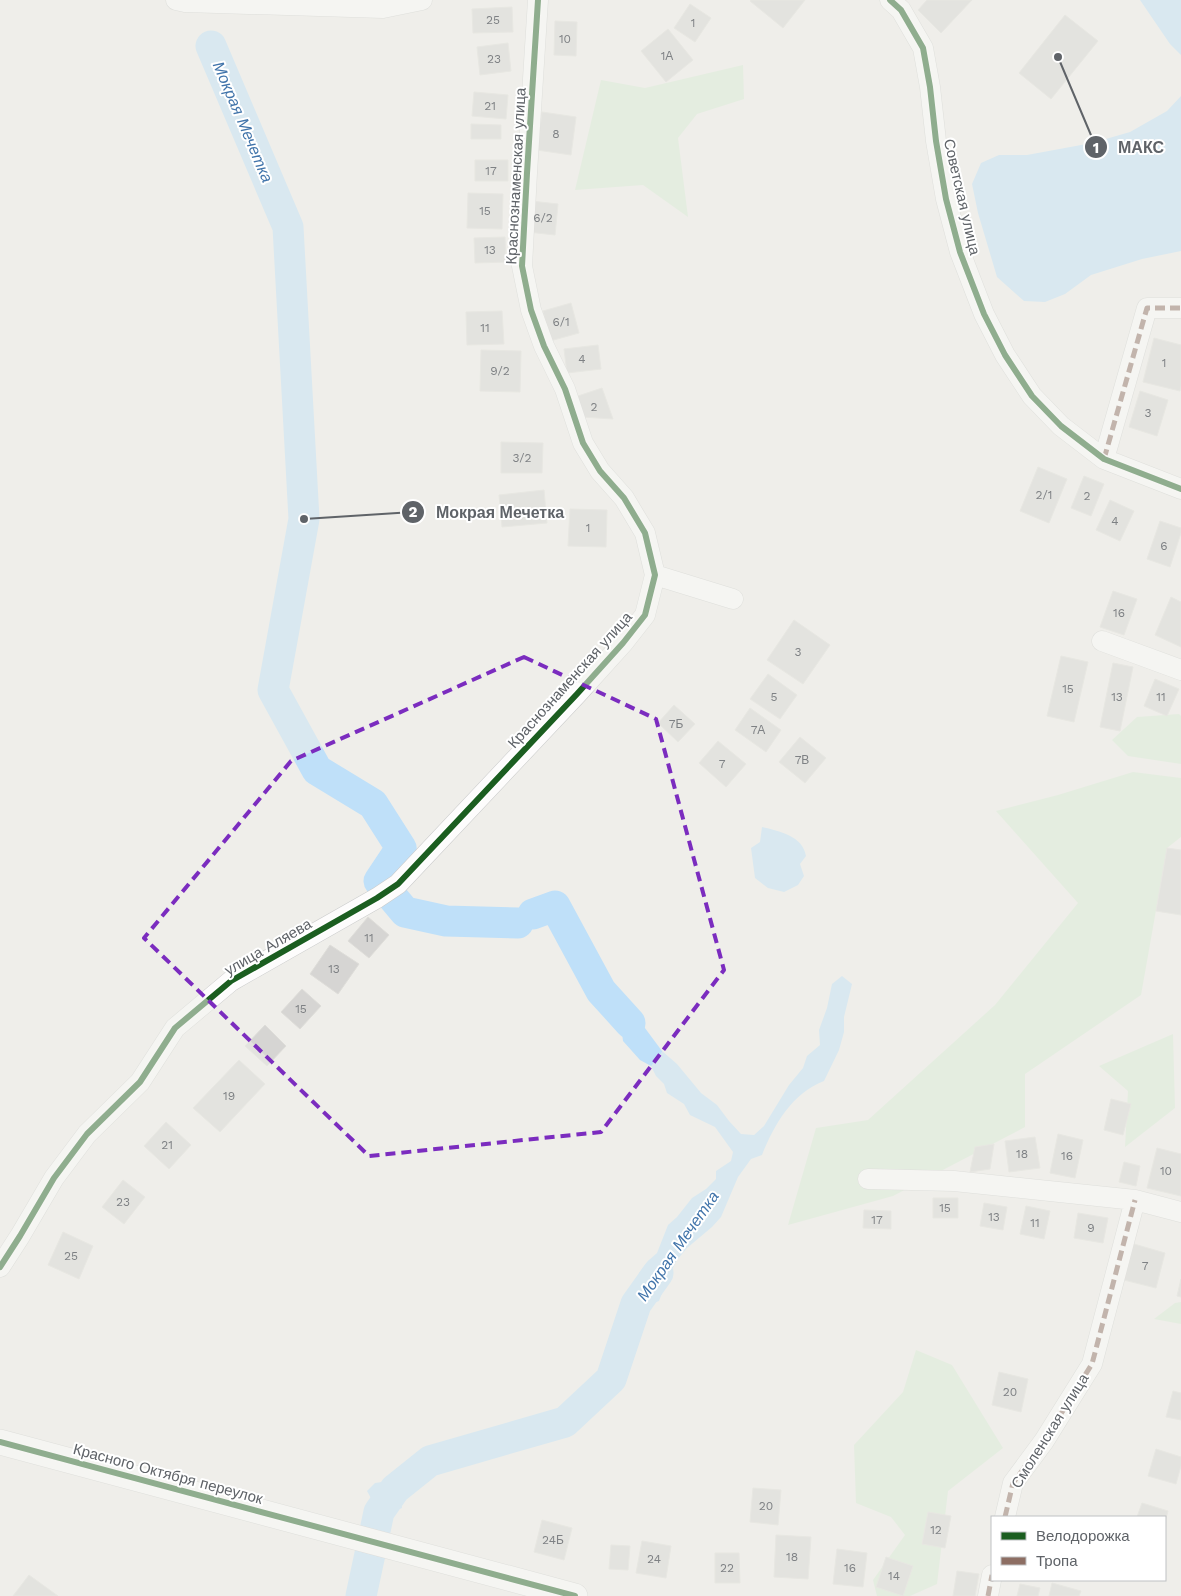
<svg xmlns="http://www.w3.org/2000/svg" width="1181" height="1596" viewBox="0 0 1181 1596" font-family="'Work Sans',sans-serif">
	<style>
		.green { fill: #d8ebd6 }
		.water { fill: #bfe0f9 }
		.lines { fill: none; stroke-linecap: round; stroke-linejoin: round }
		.river { stroke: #bfe0f9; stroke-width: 31 }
		.building { fill: #d6d5d3; stroke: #deddd9 }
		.minor-casing { stroke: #cbcccc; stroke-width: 21 }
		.tertiary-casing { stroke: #cbcccc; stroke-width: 26 }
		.minor { stroke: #fdfcfc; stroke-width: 20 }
		.tertiary { stroke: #fdfcfc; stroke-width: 25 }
		.quiet { stroke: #8d6e63; stroke-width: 5; stroke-dasharray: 10 5; stroke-linecap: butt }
		.cycleway-casing { stroke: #fff; stroke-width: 9 }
		.cycleway { stroke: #1b5e20; stroke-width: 6 }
		.marked { fill: none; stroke: #7b2cbf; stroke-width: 4; stroke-dasharray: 10 6; stroke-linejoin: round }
		.labels { text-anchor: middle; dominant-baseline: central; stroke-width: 4; stroke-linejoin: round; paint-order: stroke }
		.number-label { font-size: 12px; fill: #7e8184 }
		.street-label { font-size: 15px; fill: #5f6368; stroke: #fff }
		.water-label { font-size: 16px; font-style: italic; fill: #4174aa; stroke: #fff }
		.leader { fill: none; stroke: #5f6368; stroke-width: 2 }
		.callout-dot { fill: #5f6368; stroke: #fff; stroke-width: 2 }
		.mark-label { font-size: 15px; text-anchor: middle; font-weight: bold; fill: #fff }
		.callout-label { font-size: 16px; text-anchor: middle; font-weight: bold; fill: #5f6368; stroke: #fff; stroke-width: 4; stroke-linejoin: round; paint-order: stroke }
	</style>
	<rect width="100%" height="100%" fill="#efeeea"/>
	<!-- green -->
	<path class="green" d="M 743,65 L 744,99 L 697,114 L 678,138 L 688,217 L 643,185 L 575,190 L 601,80 L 645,88 Z
		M 1179,714 L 1181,716 L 1181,764 L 1128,756 L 1112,740 L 1137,717 Z
		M 1133,772 L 1181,778 L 1181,837 L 1167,848 L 1141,995 L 1025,1074 L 1025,1127 L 893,1196 L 788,1225 L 816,1128 L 868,1120 L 995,1005 L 1078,903 L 996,811 L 1058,795 Z
		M 1173,1034 L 1175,1108 L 1125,1147 L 1128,1091 L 1099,1066 Z
		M 1181,1302 L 1181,1324 L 1154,1319 L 1175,1303 Z
		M 916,1350 L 952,1365 L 1003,1448 L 948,1491 L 937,1584 L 910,1596 L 877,1596 L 873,1580 L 905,1535 L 891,1517 L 856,1503 L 854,1445 L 903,1392 Z"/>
	<!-- water -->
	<path class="water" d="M 1140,0 L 1181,0 L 1181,55 L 1170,44 Z
		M 1181,96 L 1181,251 L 1142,259 L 1091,275 L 1065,294 L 1045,302 L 1024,301 L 997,277 L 978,213 L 972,184 L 981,163 L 999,155 L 1027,155 L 1092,143 L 1130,132 L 1167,111 Z
		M 762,827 C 779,831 803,836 806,856 L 800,864 L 804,876 L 798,885 L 784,892 L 768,888 L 755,878 L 751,848 L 760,842 Z
		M 842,976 L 852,984 L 844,1017 L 844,1032 L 839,1050 L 824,1081 C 792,1093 774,1125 762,1155 L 751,1159 L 738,1177 L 721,1217 L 712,1227 L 687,1248 L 677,1260 L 668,1277 L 659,1301 L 639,1309 L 630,1307 L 628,1297 L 637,1288 L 639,1273 L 648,1261 L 657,1253 L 668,1225 L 677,1217 L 692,1198 L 706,1189 L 716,1179 L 716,1171 L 731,1161 L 733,1152 L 715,1127 L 690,1115 L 684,1104 L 667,1093 L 664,1084 L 656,1076 L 651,1066 L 640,1060 L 623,1041 L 622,1033 L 617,1023 L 608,1014 L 600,1004 L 598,994 L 608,989 L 639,1020 L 662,1051 L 677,1064 L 701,1093 L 717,1105 L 729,1121 L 741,1134 L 754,1135 L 764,1126 L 789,1085 L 803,1068 L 807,1056 L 820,1045 L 819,1030 L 827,1008 L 832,984 Z
		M 403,1479 L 407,1485 L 408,1491 L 400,1497 L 402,1508 L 394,1511 L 389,1525 L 366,1519 L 372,1500 L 367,1491 L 375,1483 Z"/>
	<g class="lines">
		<!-- river -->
		<path class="river" d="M 211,46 L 288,227 L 304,519 L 273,690 L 317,770 L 373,804 L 401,848 L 379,881 L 405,912 L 446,921 L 518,923
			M 533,914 L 555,906 L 601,991 L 630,1023
			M 361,1596 L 379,1512 L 395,1489 L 430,1461 L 565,1422 L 611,1379 L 636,1304 L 658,1273"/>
	</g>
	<!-- building -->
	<path class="building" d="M 751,0 L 805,0 L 783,28 L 750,1 Z
		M 927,0 L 972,0 L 941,33 L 918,10 Z
		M 690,4 L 711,18 L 695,42 L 674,28 Z
		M 512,7 L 513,32 L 473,33 L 472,9 Z
		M 1065,15 L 1098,41 L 1051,99 L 1019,73 Z
		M 555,21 L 577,22 L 576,56 L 554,55 Z
		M 668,29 L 693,60 L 666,82 L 641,51 Z
		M 508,43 L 511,71 L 480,75 L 477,47 Z
		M 474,92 L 508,95 L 506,119 L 472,116 Z
		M 542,112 L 576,117 L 571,155 L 537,150 Z
		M 471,124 L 501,125 L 501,139 L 471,139 Z
		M 475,160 L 508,160 L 508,181 L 475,181 Z
		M 468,193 L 503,194 L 502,229 L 467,228 Z
		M 531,201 L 558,204 L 555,235 L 528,232 Z
		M 505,237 L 506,262 L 475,263 L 474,238 Z
		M 571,303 L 579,333 L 550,341 L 543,311 Z
		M 502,311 L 504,344 L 467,345 L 466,312 Z
		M 1154,338 L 1181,345 L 1181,386 L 1180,391 L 1143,382 Z
		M 598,345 L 601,369 L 567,373 L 564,349 Z
		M 481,350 L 521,351 L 520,392 L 480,391 Z
		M 602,388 L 613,419 L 582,417 L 575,397 Z
		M 1140,391 L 1168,400 L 1157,436 L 1129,427 Z
		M 501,442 L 543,443 L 542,473 L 501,473 Z
		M 1038,467 L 1067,479 L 1049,523 L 1020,511 Z
		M 1084,476 L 1104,484 L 1091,516 L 1071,508 Z
		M 544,490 L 547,523 L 502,527 L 499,495 Z
		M 1110,500 L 1134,511 L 1120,541 L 1096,530 Z
		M 570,509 L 607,510 L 606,547 L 568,546 Z
		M 1160,521 L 1181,528 L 1181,533 L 1170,567 L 1147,559 Z
		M 1113,591 L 1137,599 L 1124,635 L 1100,627 Z
		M 1171,597 L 1181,602 L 1181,647 L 1155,635 Z
		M 794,620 L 830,645 L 803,684 L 767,660 Z
		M 1061,656 L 1088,662 L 1074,722 L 1047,716 Z
		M 1113,663 L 1133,667 L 1120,731 L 1100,727 Z
		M 768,674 L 797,695 L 780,719 L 750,699 Z
		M 1155,679 L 1179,689 L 1167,716 L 1144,706 Z
		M 674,705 L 695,724 L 678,742 L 658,723 Z
		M 750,708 L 781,730 L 766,752 L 735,730 Z
		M 800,737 L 826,758 L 805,783 L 779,762 Z
		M 718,741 L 746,764 L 726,787 L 699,763 Z
		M 1167,848 L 1181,850 L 1181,915 L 1156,911 Z
		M 368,917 L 389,935 L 369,958 L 348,941 Z
		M 330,945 L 359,964 L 338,994 L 310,974 Z
		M 302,989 L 321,1006 L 300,1029 L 281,1012 Z
		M 265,1025 L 286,1046 L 267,1066 L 245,1046 Z
		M 239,1060 L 265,1084 L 220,1132 L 193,1108 Z
		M 1111,1099 L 1131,1104 L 1123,1135 L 1104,1130 Z
		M 166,1122 L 191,1145 L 169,1169 L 144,1146 Z
		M 1058,1134 L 1083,1140 L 1075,1178 L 1050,1173 Z
		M 1035,1137 L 1040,1168 L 1009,1172 L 1005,1141 Z
		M 994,1144 L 990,1169 L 970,1172 L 975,1147 Z
		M 1157,1148 L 1181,1154 L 1181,1196 L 1147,1188 Z
		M 1124,1162 L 1140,1166 L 1136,1186 L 1119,1182 Z
		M 123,1180 L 145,1197 L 124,1224 L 102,1207 Z
		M 933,1198 L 958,1198 L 958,1218 L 933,1218 Z
		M 984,1203 L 1007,1207 L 1003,1230 L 980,1226 Z
		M 1026,1206 L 1050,1211 L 1044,1239 L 1020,1234 Z
		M 864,1210 L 891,1211 L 891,1229 L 863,1228 Z
		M 1078,1213 L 1108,1218 L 1103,1243 L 1074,1238 Z
		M 63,1232 L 93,1246 L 79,1279 L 48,1265 Z
		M 1134,1244 L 1165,1253 L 1156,1288 L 1124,1280 Z
		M 1181,1279 L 1181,1297 L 1177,1296 Z
		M 999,1372 L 1028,1379 L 1021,1412 L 992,1405 Z
		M 1173,1391 L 1181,1393 L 1181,1420 L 1166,1417 Z
		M 1156,1449 L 1181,1457 L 1181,1466 L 1176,1484 L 1148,1476 Z
		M 753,1488 L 781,1490 L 778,1525 L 750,1522 Z
		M 1142,1503 L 1168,1511 L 1165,1522 L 1165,1517 L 1137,1517 Z
		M 928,1512 L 951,1516 L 945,1548 L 922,1544 Z
		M 542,1520 L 572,1528 L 564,1560 L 534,1552 Z
		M 776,1535 L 811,1537 L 808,1579 L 774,1577 Z
		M 642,1541 L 671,1546 L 666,1578 L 636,1573 Z
		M 611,1545 L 630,1546 L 628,1570 L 609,1569 Z
		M 837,1549 L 867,1553 L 863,1587 L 833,1584 Z
		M 715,1553 L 739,1553 L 740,1583 L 715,1583 Z
		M 886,1557 L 913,1566 L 903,1596 L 876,1587 Z
		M 957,1571 L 979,1574 L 975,1596 L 953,1596 Z
		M 29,1575 L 58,1596 L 13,1596 Z
		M 1052,1583 L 1081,1591 L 1079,1596 L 1049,1596 Z
		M 1020,1584 L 1040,1588 L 1038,1596 L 1017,1596 Z"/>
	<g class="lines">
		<!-- minor casing -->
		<g class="minor-casing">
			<path id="minor" d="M 176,0 L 185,2 L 383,8 L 422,0
				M 890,0 L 901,10 L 923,48 L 930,87 L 936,141 L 946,199 L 960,252 L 984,314 L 1005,355 L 1032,396 L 1061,426 L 1104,459 L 1181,489
				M 1104,459 L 1147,308 L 1181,308
				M 655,575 L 733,599
				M 1102,641 L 1181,670
				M 868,1179 L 954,1181 L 1135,1200 L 1181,1212
				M 0,1267 L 20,1236 L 54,1178 L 87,1134 L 140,1082 L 175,1028 L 231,981 L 377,898 L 398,884 L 577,694 L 623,643 L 645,615 L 655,575 L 645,533 L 624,498 L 600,471 L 583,443 L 565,389 L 544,346 L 531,310 L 522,266 L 527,173 L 538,0
				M 1005,1517 L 1013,1483 L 1044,1441 L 1092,1364 L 1135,1200
				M 988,1596 L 992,1575"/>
		</g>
		<!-- tertiary casing -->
		<g class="tertiary-casing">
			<path id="tertiary" d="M 0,1442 L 575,1596"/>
		</g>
		<!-- minor -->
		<use href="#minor" class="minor"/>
		<!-- tertiary -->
		<use href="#tertiary" class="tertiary"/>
		<!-- quiet -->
		<path class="quiet" d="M 1104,459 L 1147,308 L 1181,308
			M 1005,1517 L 1013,1483 L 1044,1441 L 1092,1364 L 1135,1200
			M 988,1596 L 992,1575"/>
		<!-- cycleway casing -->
		<g class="cycleway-casing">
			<path id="cycleway" d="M 890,0 L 901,10 L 923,48 L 930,87 L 936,141 L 946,199 L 960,252 L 984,314 L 1005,355 L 1032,396 L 1061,426 L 1104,459 L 1181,489
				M 0,1267 L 20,1236 L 54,1178 L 87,1134 L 140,1082 L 175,1028 L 231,981 L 377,898 L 398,884 L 577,694 L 623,643 L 645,615 L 655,575 L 645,533 L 624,498 L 600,471 L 583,443 L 565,389 L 544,346 L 531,310 L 522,266 L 527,173 L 538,0
				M 0,1442 L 575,1596"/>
		</g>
		<!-- cycleway -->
		<use href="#cycleway" class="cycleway"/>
	</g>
	<!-- marked area -->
	<path d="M0 0H1181V1596H0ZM 524,657 L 656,719 L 724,970 L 601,1132 L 369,1156 L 144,938 L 291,761 Z" fill="#efeeea" fill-opacity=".55" fill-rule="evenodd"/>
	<path class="marked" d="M 524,657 L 656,719 L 724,970 L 601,1132 L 369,1156 L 144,938 L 291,761 Z"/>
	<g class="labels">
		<!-- number labels -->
		<g class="number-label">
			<text x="493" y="20">25</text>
			<text x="693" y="23">1</text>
			<text x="565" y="39">10</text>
			<text x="667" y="56">1А</text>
			<text x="494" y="59">23</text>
			<text x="490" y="106">21</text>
			<text x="556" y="134">8</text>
			<text x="491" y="171">17</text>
			<text x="485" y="211">15</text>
			<text x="543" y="218">6/2</text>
			<text x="490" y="250">13</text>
			<text x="561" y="322">6/1</text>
			<text x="485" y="328">11</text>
			<text x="582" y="359">4</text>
			<text x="1164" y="363">1</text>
			<text x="500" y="371">9/2</text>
			<text x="594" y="407">2</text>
			<text x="1148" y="413">3</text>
			<text x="522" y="458">3/2</text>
			<text x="1044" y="495">2/1</text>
			<text x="1087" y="496">2</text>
			<text x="1115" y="521">4</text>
			<text x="588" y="528">1</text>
			<text x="1164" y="546">6</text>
			<text x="1119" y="613">16</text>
			<text x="798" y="652">3</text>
			<text x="1068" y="689">15</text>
			<text x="774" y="697">5</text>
			<text x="1117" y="697">13</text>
			<text x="1161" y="697">11</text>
			<text x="676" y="724">7Б</text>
			<text x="758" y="730">7А</text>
			<text x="802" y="760">7В</text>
			<text x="722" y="764">7</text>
			<text x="369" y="938">11</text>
			<text x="334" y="969">13</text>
			<text x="301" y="1009">15</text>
			<text x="229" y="1096">19</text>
			<text x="167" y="1145">21</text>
			<text x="1022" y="1154">18</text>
			<text x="1067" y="1156">16</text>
			<text x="1166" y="1171">10</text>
			<text x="123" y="1202">23</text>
			<text x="945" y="1208">15</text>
			<text x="994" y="1217">13</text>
			<text x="877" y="1220">17</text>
			<text x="1035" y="1223">11</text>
			<text x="1091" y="1228">9</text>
			<text x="71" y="1256">25</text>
			<text x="1145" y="1266">7</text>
			<text x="1010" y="1392">20</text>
			<text x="766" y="1506">20</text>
			<text x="936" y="1530">12</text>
			<text x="553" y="1540">24Б</text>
			<text x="792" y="1557">18</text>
			<text x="654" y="1559">24</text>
			<text x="727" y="1568">22</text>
			<text x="850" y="1568">16</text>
			<text x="894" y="1576">14</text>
		</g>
		<!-- street labels -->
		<g class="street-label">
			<text transform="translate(516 176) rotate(-87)">Краснознаменская улица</text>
			<text transform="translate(962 197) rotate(77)">Советская улица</text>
			<text transform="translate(570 680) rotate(-48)">Краснознаменская улица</text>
			<text transform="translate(268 947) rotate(-30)">улица Аляева</text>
			<text transform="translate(1050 1431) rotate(-58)">Смоленская улица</text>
			<text transform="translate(168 1474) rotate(15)">Красного Октября переулок</text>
		</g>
		<!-- water labels -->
		<g class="water-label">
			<text transform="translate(243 122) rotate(67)">Мокрая Мечетка</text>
			<text transform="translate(678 1246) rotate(-55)">Мокрая Мечетка</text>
		</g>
	</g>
	<!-- callouts -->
	<path class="leader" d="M1058 57L1096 147M304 519L413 512"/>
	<g class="callout-dot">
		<circle cx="1058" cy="57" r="5"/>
		<circle cx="304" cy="519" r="5"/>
		<circle cx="1096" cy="147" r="12"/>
		<circle cx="413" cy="512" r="12"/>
	</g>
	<g class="mark-label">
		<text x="1096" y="153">1</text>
		<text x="413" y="517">2</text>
	</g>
	<g class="callout-label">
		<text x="1141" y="153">МАКС</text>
		<text x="500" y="518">Мокрая Мечетка</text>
	</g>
	<!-- legend -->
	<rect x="991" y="1516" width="175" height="65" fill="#ffffff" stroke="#bfc1c3"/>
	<rect x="1001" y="1532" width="25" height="8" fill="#1b5e20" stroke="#bfc1c3"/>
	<text x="1036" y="1541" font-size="15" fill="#5f6368">Велодорожка</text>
	<rect x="1001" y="1557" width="25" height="8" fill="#8d6e63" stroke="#bfc1c3"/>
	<text x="1036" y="1566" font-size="15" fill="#5f6368">Тропа</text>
</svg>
